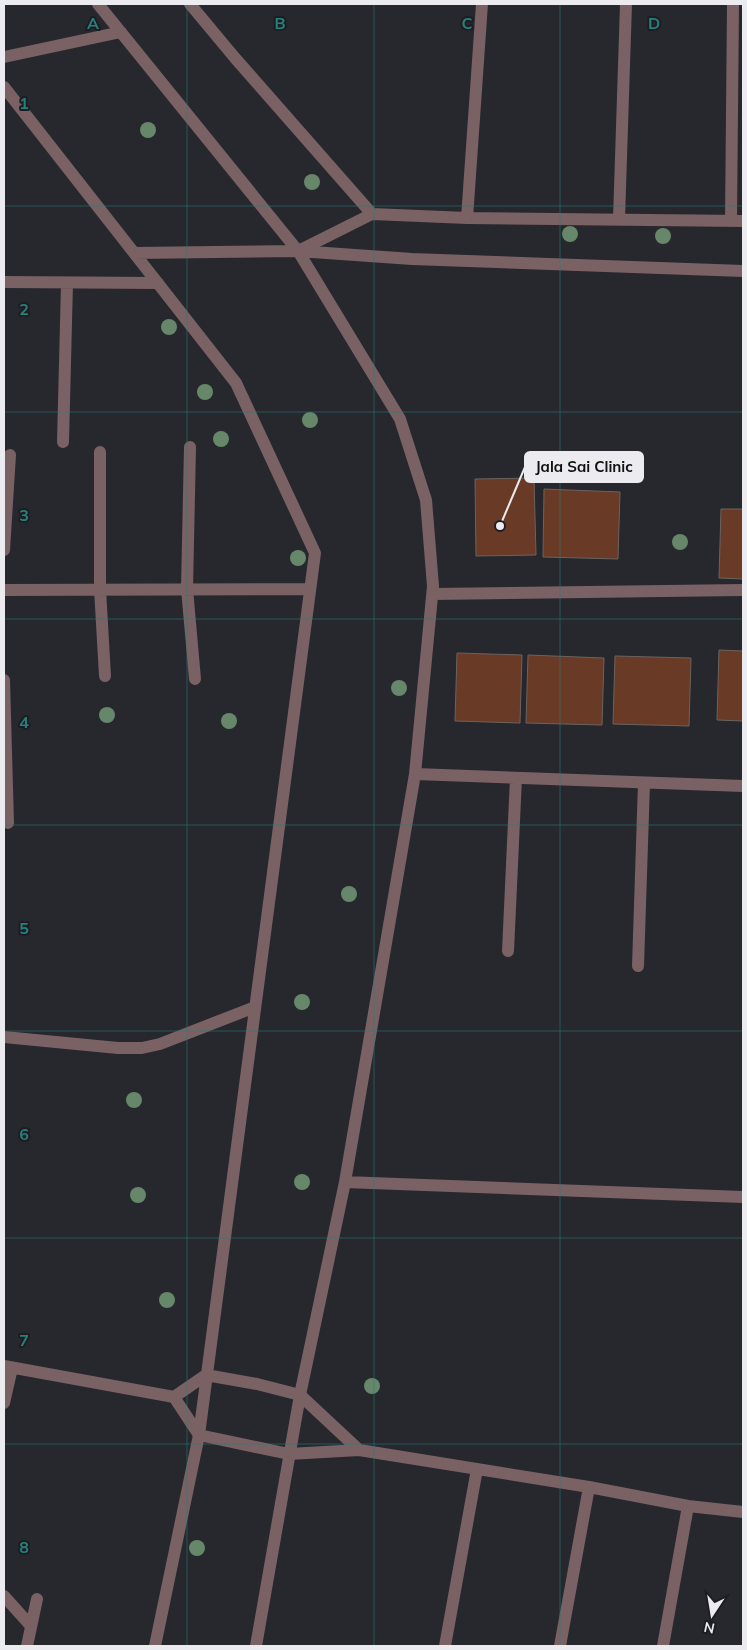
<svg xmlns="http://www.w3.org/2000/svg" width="747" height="1650" viewBox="0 0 747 1650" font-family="Mulish,sans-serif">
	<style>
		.building { fill: #693b26; stroke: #6c635f }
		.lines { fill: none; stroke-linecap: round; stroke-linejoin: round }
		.minor { stroke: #796164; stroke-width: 12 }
		.tree { fill: #66876a }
		.grid { fill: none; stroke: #25827b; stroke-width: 1; stroke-opacity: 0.55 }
		.grid-label { font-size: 16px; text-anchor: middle; font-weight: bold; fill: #25827b; stroke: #1e1d24; stroke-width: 4; stroke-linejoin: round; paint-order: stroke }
		.leader { fill: none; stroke: #ebebf0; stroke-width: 2 }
		.callout-dot { fill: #ebebf0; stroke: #1e1d24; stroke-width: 2 }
		.callout { fill: #ebebf0; stroke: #ebebf0; stroke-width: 2 }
		.callout-label { font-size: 15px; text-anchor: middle; font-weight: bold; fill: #111 }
	</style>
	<rect width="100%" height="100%" fill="#27272e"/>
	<!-- building -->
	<path class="building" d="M 534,478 L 536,555 L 476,556 L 475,479 Z
		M 544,489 L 620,492 L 618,559 L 543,557 Z
		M 721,509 L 743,509 L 743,579 L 719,578 Z
		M 719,650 L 743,651 L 743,721 L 717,720 Z
		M 457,653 L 522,655 L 520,723 L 455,721 Z
		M 528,655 L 604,658 L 602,725 L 526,723 Z
		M 615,656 L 691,658 L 689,726 L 613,724 Z"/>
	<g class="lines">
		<!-- minor -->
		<path class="minor" d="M 98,4 L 298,251 L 400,419 L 426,500 L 433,586 L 415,774 L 345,1182 L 300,1395 L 256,1646
			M 190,4 L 235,58 L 372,214
			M 4,57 L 121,32
			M 4,87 L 236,383 L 315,553 L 199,1435 L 155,1646
			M 467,218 L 482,4
			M 619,219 L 626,4
			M 731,220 L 733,4
			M 298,251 L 372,214 L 467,218 L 743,221
			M 134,253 L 298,251 L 412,259 L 743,271
			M 4,282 L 158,283
			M 63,442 L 67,283
			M 190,447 L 187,589 L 195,679
			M 100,452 L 100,589 L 105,676
			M 4,550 L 10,455
			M 4,590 L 310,589
			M 433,594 L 743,590
			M 4,680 L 8,823
			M 415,774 L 743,786
			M 508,951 L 516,778
			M 638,966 L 644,783
			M 4,1037 L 118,1048 L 142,1048 L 160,1044 L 255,1007
			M 345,1182 L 743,1197
			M 4,1366 L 174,1397 L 206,1375 L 257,1384 L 300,1395 L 359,1450
			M 174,1397 L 199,1435 L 289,1454 L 359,1450 L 589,1487 L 688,1506 L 743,1512
			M 4,1403 L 12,1368
			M 4,1596 L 31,1626
			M 27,1646 L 37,1599
			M 445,1646 L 477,1469
			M 560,1646 L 589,1487
			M 663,1646 L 688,1506"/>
	</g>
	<!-- trees -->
	<g class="tree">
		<circle cx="148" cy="130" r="8"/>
		<circle cx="312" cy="182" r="8"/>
		<circle cx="570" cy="234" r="8"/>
		<circle cx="663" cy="236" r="8"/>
		<circle cx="169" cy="327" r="8"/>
		<circle cx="205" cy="392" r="8"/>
		<circle cx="310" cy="420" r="8"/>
		<circle cx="221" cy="439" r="8"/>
		<circle cx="680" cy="542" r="8"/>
		<circle cx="298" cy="558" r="8"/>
		<circle cx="399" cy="688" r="8"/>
		<circle cx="107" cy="715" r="8"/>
		<circle cx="229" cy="721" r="8"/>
		<circle cx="349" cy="894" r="8"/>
		<circle cx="302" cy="1002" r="8"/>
		<circle cx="134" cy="1100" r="8"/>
		<circle cx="302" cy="1182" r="8"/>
		<circle cx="138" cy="1195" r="8"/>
		<circle cx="167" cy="1300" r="8"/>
		<circle cx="372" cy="1386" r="8"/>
		<circle cx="197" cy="1548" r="8"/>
	</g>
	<!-- grid -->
	<path class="grid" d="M 187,4 L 187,1646M 374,4 L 374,1646M 560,4 L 560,1646M 4,206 L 743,206M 4,412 L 743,412M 4,619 L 743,619M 4,825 L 743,825M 4,1031 L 743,1031M 4,1238 L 743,1238M 4,1444 L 743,1444"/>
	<g class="grid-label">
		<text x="93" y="29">A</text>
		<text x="280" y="29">B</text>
		<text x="467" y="29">C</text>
		<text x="654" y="29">D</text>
		<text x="24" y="109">1</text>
		<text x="24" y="315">2</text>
		<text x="24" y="521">3</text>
		<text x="24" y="728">4</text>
		<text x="24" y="934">5</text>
		<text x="24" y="1140">6</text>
		<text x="24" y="1346">7</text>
		<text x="24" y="1553">8</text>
	</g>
	<!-- callouts -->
	<path class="leader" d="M500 526L525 467"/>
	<circle class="callout-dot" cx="500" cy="526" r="5"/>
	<rect class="callout" x="525" y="452" width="118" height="30" rx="5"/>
	<g class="callout-label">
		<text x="584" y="472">Jala Sai Clinic</text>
	</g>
	<!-- border -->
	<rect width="747" height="1650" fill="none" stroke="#ebebf0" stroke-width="10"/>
	<!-- north arrow -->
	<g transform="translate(712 1615) rotate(192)" stroke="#1e1d24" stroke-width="4" paint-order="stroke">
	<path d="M0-4L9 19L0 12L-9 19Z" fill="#ebebf0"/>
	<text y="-8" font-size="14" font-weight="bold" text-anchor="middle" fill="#ebebf0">N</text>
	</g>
</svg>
